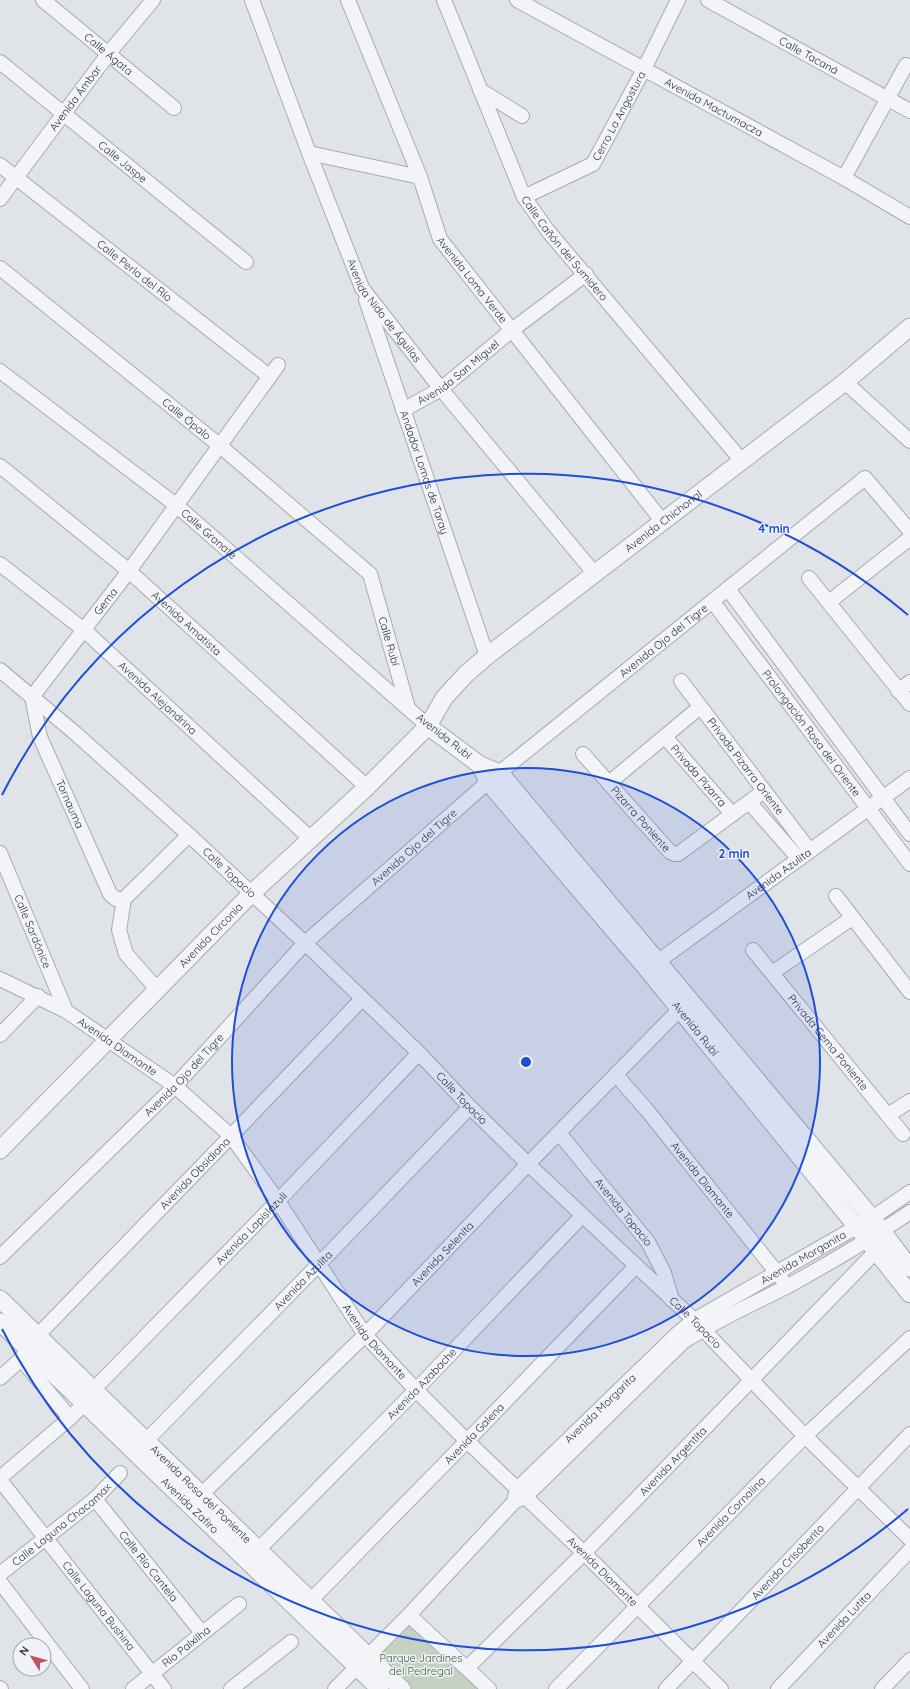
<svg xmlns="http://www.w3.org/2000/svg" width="910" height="1689" viewBox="0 0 910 1689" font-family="Quicksand,sans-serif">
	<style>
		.green { fill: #c5d1c2 }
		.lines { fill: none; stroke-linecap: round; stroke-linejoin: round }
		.minor-casing { stroke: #a6aab2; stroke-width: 16 }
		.tertiary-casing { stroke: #a6aab2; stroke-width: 19 }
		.minor { stroke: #f2f4f7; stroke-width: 14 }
		.tertiary { stroke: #f2f4f7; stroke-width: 17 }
		.ring { fill: none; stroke: #1d4ed8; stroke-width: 2 }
		.labels { text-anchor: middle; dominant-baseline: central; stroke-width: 3; stroke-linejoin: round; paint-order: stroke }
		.street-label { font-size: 11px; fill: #2a313e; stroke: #eff2f6 }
		.park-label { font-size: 11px; fill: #3d5938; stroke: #eff2f6 }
		.centre { fill: #1d4ed8; stroke: #eff2f6; stroke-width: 2 }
		.ring-label { font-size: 12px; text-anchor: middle; font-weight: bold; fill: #1d4ed8; stroke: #eff2f6; stroke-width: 3; stroke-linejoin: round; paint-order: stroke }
	</style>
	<rect width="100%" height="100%" fill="#e0e3e8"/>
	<!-- green -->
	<path class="green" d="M 410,1620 L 480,1689 L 411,1689 L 376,1655 Z"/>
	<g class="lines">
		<!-- minor casing -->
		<g class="minor-casing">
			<g id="minor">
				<path id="s1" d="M 43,0 L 174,108"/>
				<path id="s2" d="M 252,0 L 309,153 L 362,288 L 441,389 L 595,574"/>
				<path id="s3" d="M 348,0 L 420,177 L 440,239 L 663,522"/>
				<path id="s4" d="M 444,0 L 524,197 L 548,231 L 742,461"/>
				<path id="s5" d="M 517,0 L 844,178 L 910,217"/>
				<path id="s6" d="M 708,0 L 910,111"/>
				<path id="s7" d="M 0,62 L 246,262"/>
				<path d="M 480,90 L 522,116"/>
				<path d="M 309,153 L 420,177"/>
				<path id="s8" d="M 0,165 L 269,376"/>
				<path d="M 844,178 L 906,65"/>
				<path id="s9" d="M 524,197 L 593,164 L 644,69 L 678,0"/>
				<path id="s10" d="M 0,199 L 109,53 L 153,0"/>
				<path id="s11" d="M 0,268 L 219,445 L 370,574 L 408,708"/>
				<path id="s12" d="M 366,300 L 487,656"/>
				<path id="s13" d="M 0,371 L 176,505 L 428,726"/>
				<path d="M 845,382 L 910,441"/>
				<path id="s14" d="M 403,410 L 441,389 L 512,330 L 586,274"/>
				<path id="s15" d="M 0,466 L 129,571 L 367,787"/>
				<path id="s16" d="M 0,564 L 84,630 L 310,838"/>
				<path d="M 809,578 L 910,704"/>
				<path d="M 728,589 L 910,834"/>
				<path id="s17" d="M 713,602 L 910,864"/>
				<path d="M 829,602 L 910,538"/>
				<path id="s18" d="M 0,670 L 75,733 L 189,835 L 305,943 L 419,1053 L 470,1107 L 528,1164 L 694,1320 L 805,1436 L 910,1539"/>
				<path id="s19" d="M 681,681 L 810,851"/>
				<path d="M 898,691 L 910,682"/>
				<path id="s20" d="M 665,737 L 732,814"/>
				<path id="s21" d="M 583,754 L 670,852 L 675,854 L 678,854 L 764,791"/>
				<path d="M 609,783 L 700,707"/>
				<path d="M 749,802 L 799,859"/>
				<path id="s22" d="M 0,853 L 66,1011"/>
				<path d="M 836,896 L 910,992"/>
				<path id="s23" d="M 124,899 L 116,899 L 110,894 L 40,737 L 32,697 L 129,571 L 278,365"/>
				<path d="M 124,899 L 119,930 L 126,954 L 157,989"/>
				<path d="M 124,899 L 189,835"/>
				<path id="s24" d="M 753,950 L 903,1134"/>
				<path id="s25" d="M 649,968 L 910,778"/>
				<path d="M 772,973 L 852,918"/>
				<path id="s26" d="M 0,979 L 66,1011 L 175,1086 L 231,1136 L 278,1201 L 365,1335 L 416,1390 L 467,1441 L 584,1553 L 721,1689"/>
				<path d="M 0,1035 L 38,996"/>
				<path id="s27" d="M 616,1075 L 646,1109 L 782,1279"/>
				<path d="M 888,1115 L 910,1101"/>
				<path id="s28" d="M 559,1133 L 648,1242 L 664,1273 L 672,1300"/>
				<path id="s29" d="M 0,1257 L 175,1086 L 305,943 L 488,782 L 865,478 L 910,531"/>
				<path d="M 21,1359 L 70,1418"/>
				<path id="s30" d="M 0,1378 L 21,1359 L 38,1335 L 231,1136 L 362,999"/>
				<path id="s31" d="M 138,1449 L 318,1265 L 470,1107"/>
				<path id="s32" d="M 0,1478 L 70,1418 L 85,1403 L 93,1390 L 278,1201 L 419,1053"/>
				<path id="s33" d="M 0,1480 L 164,1689"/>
				<path id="s34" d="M 202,1494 L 365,1335 L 528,1164 L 680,1009"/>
				<path id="s35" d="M 515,1497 L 517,1489 L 676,1335 L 694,1320 L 872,1218 L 910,1192"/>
				<path id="s36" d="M 95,1499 L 202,1633"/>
				<path id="s37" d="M 259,1549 L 416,1390 L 582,1216"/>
				<path id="s38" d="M 0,1574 L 95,1499 L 120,1473"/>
				<path d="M 0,1582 L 82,1689"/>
				<path id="s39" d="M 311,1600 L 467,1441 L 636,1266"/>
				<path d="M 409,1615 L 489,1689"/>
				<path id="s40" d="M 467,1668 L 584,1553 L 883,1244"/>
				<path d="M 0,1688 L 1,1689"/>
				<path id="s41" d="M 133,1689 L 239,1604"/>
				<path d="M 231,1689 L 291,1642"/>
				<path d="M 335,1689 L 409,1615 L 514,1502 L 525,1497 L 683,1342 C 716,1320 753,1304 788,1286 C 830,1263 870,1239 910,1212"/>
				<path id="s42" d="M 556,1689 L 805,1436 L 910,1338"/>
				<path id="s43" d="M 666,1689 L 910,1434"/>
				<path id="s44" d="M 778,1689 L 910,1550"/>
				<path d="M 882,1689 L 910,1660"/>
			</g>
		</g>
		<!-- tertiary casing -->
		<g class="tertiary-casing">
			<g id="tertiary">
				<path d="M 428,726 L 480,765 L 500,773 L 872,1218 L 910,1268"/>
				<path id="s45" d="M 480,765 L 488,782 L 647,969 L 857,1227 L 910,1294"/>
				<path id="s46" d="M 0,1150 L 252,893 L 367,787 L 428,726 L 444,698 L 466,674 L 487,656 L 845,382 L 910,327"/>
				<path id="s47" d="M 0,1299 L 402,1689"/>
				<path id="s48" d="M 0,1322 L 380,1689"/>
			</g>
		</g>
		<!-- minor -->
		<use href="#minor" class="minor"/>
		<!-- tertiary -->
		<use href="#tertiary" class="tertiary"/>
	</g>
	<!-- distance rings -->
	<circle cx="526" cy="1062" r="294" fill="#1d4ed8" fill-opacity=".12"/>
	<g class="ring">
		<circle cx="526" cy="1062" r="294"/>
		<path d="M908 1509A588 588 0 0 1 2 1329M2 795A588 588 0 0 1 908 615"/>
	</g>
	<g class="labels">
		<!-- street labels -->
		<g class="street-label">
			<text stroke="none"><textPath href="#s1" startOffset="85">Calle Ágata</textPath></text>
			<text stroke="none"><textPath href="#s6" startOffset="115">Calle Tacaná</textPath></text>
			<text stroke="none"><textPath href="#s10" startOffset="126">Avenida Ámbar</textPath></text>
			<text stroke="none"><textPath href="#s5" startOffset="224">Avenida Mactumacza</textPath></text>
			<text stroke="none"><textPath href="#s9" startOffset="131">Cerro La Angostura</textPath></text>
			<text stroke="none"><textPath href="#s7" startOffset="158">Calle Jaspe</textPath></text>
			<text stroke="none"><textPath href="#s4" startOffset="278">Calle Cañón del Sumidero</textPath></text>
			<text stroke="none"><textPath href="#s8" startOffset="171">Calle Perla del Río</textPath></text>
			<text stroke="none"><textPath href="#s3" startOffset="308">Avenida Loma Verde</textPath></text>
			<text stroke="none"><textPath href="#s2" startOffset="339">Avenida Nido de Águilas</textPath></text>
			<text stroke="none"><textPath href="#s14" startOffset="67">Avenida San Miguel</textPath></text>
			<text stroke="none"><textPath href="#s11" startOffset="240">Calle Ópalo</textPath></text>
			<text stroke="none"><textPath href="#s12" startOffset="182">Andador Lomas de Taray</textPath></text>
			<text stroke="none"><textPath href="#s46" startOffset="917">Avenida Chichonal</textPath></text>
			<text stroke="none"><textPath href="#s13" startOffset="265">Calle Granate</textPath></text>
			<text stroke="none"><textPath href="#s23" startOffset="349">Gema</textPath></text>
			<text stroke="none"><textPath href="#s15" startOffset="244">Avenida Amatista</textPath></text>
			<text stroke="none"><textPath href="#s11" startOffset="550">Calle Rubí</textPath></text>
			<text stroke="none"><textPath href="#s29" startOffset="907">Avenida Ojo del Tigre</textPath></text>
			<text stroke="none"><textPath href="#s16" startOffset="207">Avenida Alejandrina</textPath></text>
			<text stroke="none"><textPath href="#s17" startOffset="164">Prolongación Rosa del Oriente</textPath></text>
			<text transform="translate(444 736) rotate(38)">Avenida Rubí</text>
			<text stroke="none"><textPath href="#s19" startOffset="107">Privada Pizarra Oriente</textPath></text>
			<text stroke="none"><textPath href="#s20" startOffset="51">Privada Pizarra</textPath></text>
			<text transform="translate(70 804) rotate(66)">Tornauma</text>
			<text stroke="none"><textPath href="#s21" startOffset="87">Pizarra Poniente</textPath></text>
			<text stroke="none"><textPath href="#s29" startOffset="583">Avenida Ojo del Tigre</textPath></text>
			<text stroke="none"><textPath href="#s18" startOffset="306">Calle Topacio</textPath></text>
			<text stroke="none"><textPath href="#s25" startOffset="160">Avenida Azulita</textPath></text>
			<text stroke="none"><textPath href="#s22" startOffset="85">Calle Sardónice</textPath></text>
			<text stroke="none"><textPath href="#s46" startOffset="301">Avenida Circonia</textPath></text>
			<text stroke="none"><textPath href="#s45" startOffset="341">Avenida Rubí</textPath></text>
			<text stroke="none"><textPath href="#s24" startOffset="119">Privada Gema Poniente</textPath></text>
			<text stroke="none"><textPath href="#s26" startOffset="136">Avenida Diamante</textPath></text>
			<text stroke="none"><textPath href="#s29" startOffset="259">Avenida Ojo del Tigre</textPath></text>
			<text stroke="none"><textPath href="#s18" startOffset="630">Calle Topacio</textPath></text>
			<text stroke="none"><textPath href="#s30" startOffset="283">Avenida Obsidiana</textPath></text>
			<text stroke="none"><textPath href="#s27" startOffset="136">Avenida Diamante</textPath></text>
			<text stroke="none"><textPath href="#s28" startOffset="102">Avenida Topacio</textPath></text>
			<text stroke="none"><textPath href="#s32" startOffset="355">Avenida Lapislázuli</textPath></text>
			<text stroke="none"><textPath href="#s34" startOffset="340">Avenida Selenita</textPath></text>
			<text stroke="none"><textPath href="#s35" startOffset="379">Avenida Morganita</textPath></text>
			<text stroke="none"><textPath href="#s31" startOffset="236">Avenida Azulita</textPath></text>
			<text stroke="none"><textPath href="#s18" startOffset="954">Calle Topacio</textPath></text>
			<text stroke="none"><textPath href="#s26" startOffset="532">Avenida Diamante</textPath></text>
			<text stroke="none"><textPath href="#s37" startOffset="232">Avenida Azabache</textPath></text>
			<text stroke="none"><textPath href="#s35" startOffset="124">Avenida Morgarita</textPath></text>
			<text stroke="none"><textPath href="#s39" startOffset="233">Avenida Galena</textPath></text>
			<text stroke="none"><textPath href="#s40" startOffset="292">Avenida Argentita</textPath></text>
			<text stroke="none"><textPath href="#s47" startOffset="280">Avenida Rosa del Poniente</textPath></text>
			<text stroke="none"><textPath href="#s48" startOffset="264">Avenida Zafiro</textPath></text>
			<text stroke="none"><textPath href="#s42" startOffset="249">Avenida Cornalina</textPath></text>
			<text stroke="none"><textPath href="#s38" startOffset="79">Calle Laguna Chacamax</textPath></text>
			<text stroke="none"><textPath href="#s43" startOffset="176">Avenida Crisoberito</textPath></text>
			<text stroke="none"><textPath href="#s36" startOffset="86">Calle Río Cantela</textPath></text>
			<text stroke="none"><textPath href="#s26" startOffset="856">Avenida Diamante</textPath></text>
			<text stroke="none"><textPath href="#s33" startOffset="160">Calle Laguna Bushina</textPath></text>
			<text stroke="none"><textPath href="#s44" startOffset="96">Avenida Lutita</textPath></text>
			<text stroke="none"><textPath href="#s41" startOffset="68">Río Palxilha</textPath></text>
		</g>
		<!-- park labels -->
		<g class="park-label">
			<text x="421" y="1658">Parque Jardines<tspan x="421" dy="13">del Pedregal</tspan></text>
		</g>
	</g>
	<circle cx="526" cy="1062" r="6" class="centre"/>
	<g class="ring-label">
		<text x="774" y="533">4 min</text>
		<text x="734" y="858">2 min</text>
	</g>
	<!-- north arrow -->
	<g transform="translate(32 1657) rotate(307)"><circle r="19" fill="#eff2f6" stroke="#a0a5ac"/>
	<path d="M0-3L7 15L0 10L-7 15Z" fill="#c54d5c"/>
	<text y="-6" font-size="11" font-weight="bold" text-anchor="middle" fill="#2a313e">N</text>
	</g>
</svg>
